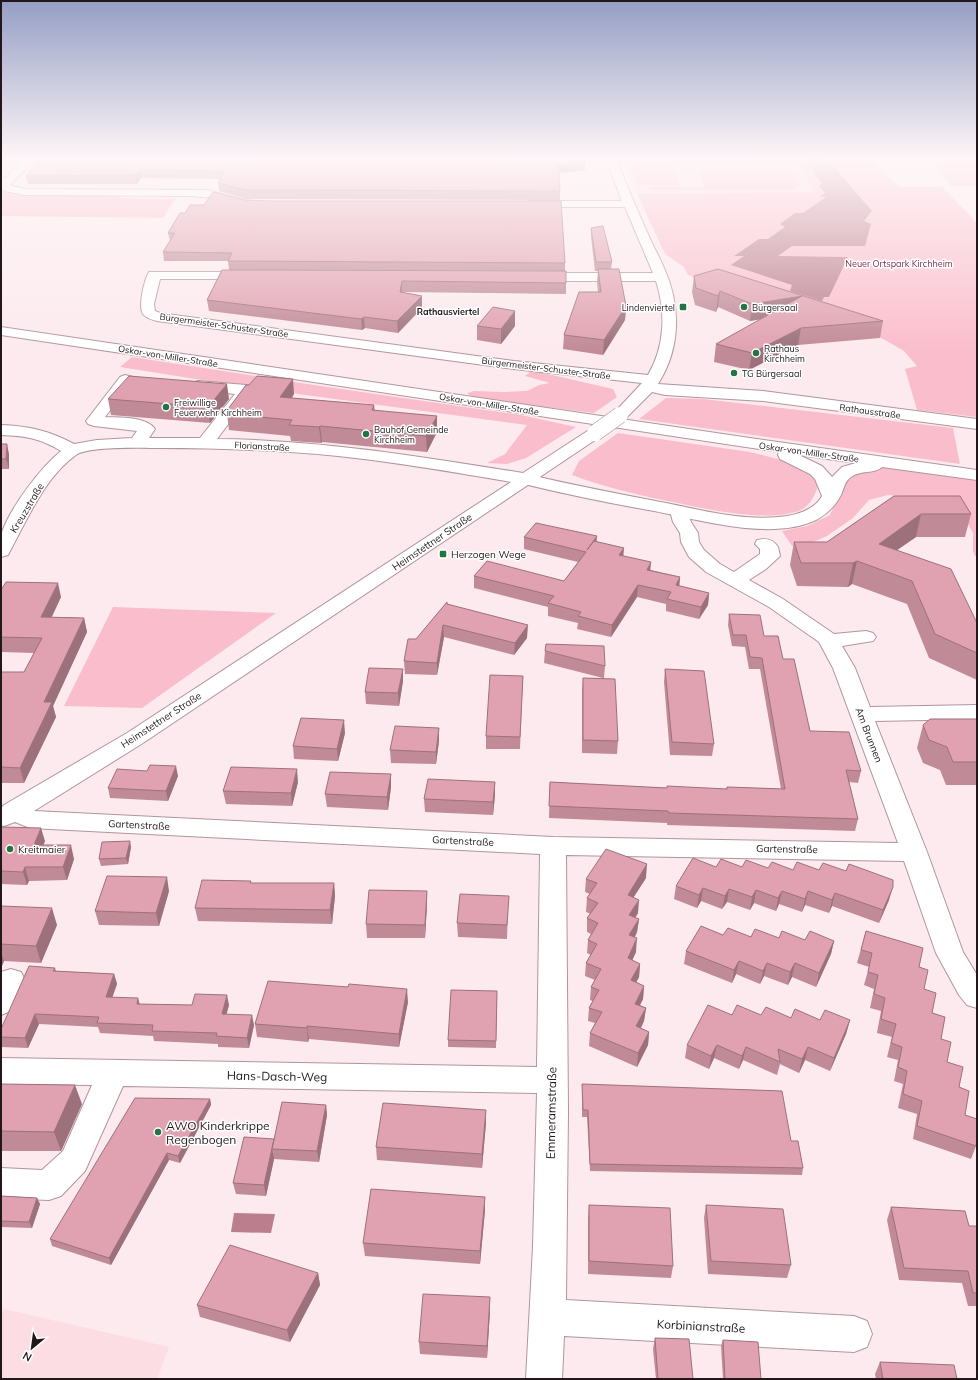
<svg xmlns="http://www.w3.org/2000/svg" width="978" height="1380" viewBox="0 0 978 1380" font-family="Mulish,sans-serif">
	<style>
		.built { fill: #fbdde3 }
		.green { fill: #fabdcb }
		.water { fill: #ba7e8d }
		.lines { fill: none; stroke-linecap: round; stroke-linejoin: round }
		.minor-casing { stroke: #b0969b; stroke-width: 2 }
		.major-casing { stroke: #b0969b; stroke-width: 2 }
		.minor { fill: #fff; fill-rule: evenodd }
		.major { fill: #fff; fill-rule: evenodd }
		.minor-bridge-casing { stroke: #b0969b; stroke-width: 17; stroke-linecap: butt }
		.minor-bridge { stroke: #fff; stroke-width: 16 }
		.wall { fill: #c18a97 }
		.shaded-wall { fill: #9d717b }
		.building { fill: #e0a1b0; stroke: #9d717b }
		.poi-dot { fill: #237343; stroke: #fff; stroke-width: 1.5 }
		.labels { text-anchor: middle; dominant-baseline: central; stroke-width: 3; stroke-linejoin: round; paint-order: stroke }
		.far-park-label { font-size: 9px; fill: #7a2f47; stroke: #fff }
		.far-poi-label { font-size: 9px; fill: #22181b; stroke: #fff; text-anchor: start }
		.far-neighbourhood-label { font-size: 9px; font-weight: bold; fill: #22181b; stroke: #fff }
		.far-street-label { font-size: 9px; fill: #22181b; stroke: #fff }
		.street-label { font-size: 10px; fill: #22181b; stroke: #fff }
		.poi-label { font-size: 10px; fill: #22181b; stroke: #fff; text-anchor: start }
		.near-street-label { font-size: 12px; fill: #22181b; stroke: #fff }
		.near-poi-label { font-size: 12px; fill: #22181b; stroke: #fff; text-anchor: start }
	</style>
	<rect width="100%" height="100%" fill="#fceaee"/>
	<!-- built -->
	<path class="built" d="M 623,159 L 798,159 L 795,160 L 814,189 L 810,192 L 637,194 Z
		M 4,1309 L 169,1347 L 157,1379 L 1,1379 L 1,1313 Z"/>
	<!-- green -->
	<path class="green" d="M 798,159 L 871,159 L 900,187 L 942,187 L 977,223 L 977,417 L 917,410 L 905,369 L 917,366 L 904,351 L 885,340 L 859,328 L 688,275 L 684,267 L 665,254 L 637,194 L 810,192 L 814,189 L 795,161 Z
		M 932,159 L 977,159 L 977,186 L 951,186 Z
		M 631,164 L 673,164 L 680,185 L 637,185 Z
		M 698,171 L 792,171 L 802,187 L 794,187 L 795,190 L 650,190 L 649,187 L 705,187 Z
		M 1,192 L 121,195 L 120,198 L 175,199 L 163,218 L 1,216 Z
		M 132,357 L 314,385 L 521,415 L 576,427 L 526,458 L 507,464 L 487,463 L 505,454 L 527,425 L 246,387 L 120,367 Z
		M 530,372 L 539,372 L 613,389 L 617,397 L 594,413 L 474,398 L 467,393 L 474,391 L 504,392 L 527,391 L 539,385 L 550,383 L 525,376 Z
		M 666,398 L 703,399 L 953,428 L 960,464 L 639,419 Z
		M 618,433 L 750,452 L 782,460 L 807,471 L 819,483 C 816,493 811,505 801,510 C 769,523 711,510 678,503 C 642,496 607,488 572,475 L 579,461 Z
		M 872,467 L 887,467 L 977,480 L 977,556 L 975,556 L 973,551 L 973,533 L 965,519 L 938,499 L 888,495 L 869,500 L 853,518 L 827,536 L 806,545 L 792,546 L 782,531 L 807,526 L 830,515 L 845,479 L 849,474 Z
		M 113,607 L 276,613 L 142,708 L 64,706 Z"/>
	<!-- water -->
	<path class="water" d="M 804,159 L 827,159 L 872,211 L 864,221 L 871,224 L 865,246 L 792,246 L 778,256 L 848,257 L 829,297 L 824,297 L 822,301 L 790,291 L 792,285 L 731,265 L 744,256 L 734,256 L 759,239 L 768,239 L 785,227 L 780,224 L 795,213 L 803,213 L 826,197 L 819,197 L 825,193 L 819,186 L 822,184 Z
		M 234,1213 L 275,1214 L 271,1233 L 231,1232 Z"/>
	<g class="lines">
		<!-- minor casing -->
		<g class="minor-casing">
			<path id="minor" d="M 1,159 L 35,159 L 10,185 L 12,186 L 25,189 L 207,190 L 244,200 L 246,202 L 244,204 L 240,205 L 215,198 L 189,196 L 25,195 L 4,191 L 1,188 L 1,179 L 6,178 L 20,163 L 1,163 Z
				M 606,159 L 616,159 C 626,183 636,208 647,232 C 652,244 659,256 664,268 C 681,306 681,348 658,384 L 763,391 L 977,419 L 977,429 L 763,401 L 665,395 L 652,392 L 626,418 L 620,420 L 614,418 L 612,415 L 642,383 L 514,369 L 157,321 C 153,320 146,318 143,314 C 138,307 144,280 149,272 L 249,272 L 254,273 L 256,276 L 254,279 L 160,279 L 154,304 L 155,311 L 160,313 L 514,361 L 648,375 C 665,346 666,312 656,281 L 535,281 L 530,280 L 528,277 L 530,274 L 535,273 L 653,273 L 625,207 L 531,207 L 527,206 L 525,204 L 527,202 L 531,201 L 622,201 Z
				M 125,375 L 133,377 L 136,380 L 133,383 L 130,384 L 105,417 C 119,418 146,416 155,429 L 149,438 L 200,438 L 235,394 L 193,389 L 190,386 L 193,383 L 198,381 L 246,385 L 251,387 L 254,390 L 217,439 C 321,440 422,457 523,473 L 589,430 L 595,428 L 601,430 L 603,433 L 601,436 L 143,743 L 34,811 L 553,837 L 898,843 L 833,668 L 819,642 L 769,607 L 706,572 L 689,557 L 681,542 L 680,533 L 673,522 L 670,511 L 673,507 L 679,506 L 685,507 L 691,522 L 698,533 L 699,542 L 704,550 L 720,564 L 734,572 L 760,554 L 760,549 L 755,544 L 757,540 C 766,538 773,539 778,547 L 780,556 L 766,569 L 749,580 L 783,599 L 834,634 L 866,631 L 873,633 L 876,637 L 873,641 L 842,646 L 855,668 L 870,707 L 977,705 L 977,719 L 875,721 L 927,852 L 963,952 L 977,975 L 977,1008 L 967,1005 L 959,995 L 936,953 L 904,861 L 566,855 L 568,1112 L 566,1300 L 854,1316 L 867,1321 L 872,1334 L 867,1347 L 854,1352 L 564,1336 L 562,1379 L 526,1379 L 533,1246 L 537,1093 L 123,1086 L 85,1171 L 61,1196 L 49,1200 L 1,1198 L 1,1168 L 42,1170 L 63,1151 L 92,1085 L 1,1084 L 1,1058 L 537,1067 L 540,854 L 30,828 L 15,822 L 4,826 L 1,825 L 1,808 L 4,805 L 127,733 L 511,482 C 453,472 396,462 338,456 C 278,450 217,448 157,448 C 140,448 89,446 76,455 C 45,477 28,518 10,551 L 8,555 L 1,557 C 1,549 0,539 2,532 C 11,507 40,468 61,451 C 40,438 25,436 1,435 L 1,425 C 29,426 50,431 74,444 L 97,440 L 132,438 L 137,431 L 94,426 L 88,424 L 86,421 L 120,377 Z
				M 11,969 L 21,972 L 25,980 L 11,1011 L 1,1015 L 1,972 Z"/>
		</g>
		<!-- major casing -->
		<g class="major-casing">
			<path id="major" d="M 1,327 L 750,438 L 977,470 L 977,480 L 882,467 C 875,474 860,470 851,477 C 845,481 844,488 841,495 C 836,505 828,513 818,519 C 773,542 701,520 654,511 C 609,503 564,494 520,483 L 517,479 L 520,475 L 526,474 C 572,485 619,494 666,503 C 705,511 747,522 787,516 C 800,514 816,508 822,496 L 815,479 L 810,474 L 780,459 L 778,455 L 779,452 L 1,335 ZM 799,455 L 856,463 L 842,467 L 832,477 L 822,466 Z"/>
		</g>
		<!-- minor -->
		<use href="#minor" class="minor"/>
		<!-- major -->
		<use href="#major" class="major"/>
		<!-- minor-bridge casing -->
		<g class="minor-bridge-casing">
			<path id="minor-bridge" d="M 595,433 L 620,415"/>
		</g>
		<!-- minor-bridge -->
		<use href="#minor-bridge" class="minor-bridge"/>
	</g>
	<!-- wall -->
	<path class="wall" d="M 41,159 L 585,170 L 559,173 L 560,191 L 560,200 L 246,199 L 219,191 L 218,183 L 220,179 L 141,178 L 137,184 L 28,184 L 26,176 Z
		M 245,200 L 565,263 L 565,271 L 229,270 L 228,261 L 164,261 L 163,252 L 170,241 L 168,233 L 185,213 L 204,205 Z
		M 591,228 L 612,262 L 611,269 L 626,306 L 625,320 L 603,355 L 563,349 L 564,335 L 598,292 L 597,282 L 598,271 L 595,271 L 591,237 Z
		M 222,270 L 566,283 L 566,294 L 402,292 L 422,296 L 422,308 L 398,333 L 365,328 L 362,330 L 209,311 L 207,300 Z
		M 694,276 L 883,321 L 880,338 L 798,345 L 749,370 L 714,362 L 716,344 L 760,319 L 750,321 L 718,307 L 716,312 L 695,305 L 692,292 Z
		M 515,311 L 515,326 L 501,344 L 477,340 L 477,326 Z
		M 294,394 L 292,398 L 374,405 L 375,410 L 437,432 L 427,452 L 322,442 L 321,443 L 291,441 L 290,436 L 229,430 L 227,414 L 228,412 L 228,409 Z
		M 108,399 L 229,399 L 210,423 L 111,415 Z
		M 1,444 L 9,454 L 9,469 L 2,469 L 1,470 Z
		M 894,496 L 971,514 L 965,537 L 916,537 L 897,550 L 977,623 L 977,680 L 929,658 L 907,604 L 852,584 L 848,587 L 797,586 L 790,565 L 794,542 L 827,542 Z
		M 524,537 L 597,542 L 651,570 L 680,577 L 679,586 L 709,593 L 708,605 L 699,619 L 666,611 L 666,604 L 637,597 L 611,637 L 577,629 L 578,623 L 548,616 L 548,607 L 474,588 L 474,576 L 564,581 L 578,562 L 524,549 Z
		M 1,590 L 61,597 L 52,617 L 84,618 L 87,632 L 53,706 L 56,717 L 24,783 L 1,783 L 1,672 L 24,672 L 34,653 L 1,652 Z
		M 447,602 L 447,604 L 527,638 L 514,655 L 444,637 L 437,675 L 405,674 L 404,661 L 416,639 Z
		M 729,614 L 783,659 L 810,731 L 861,771 L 858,783 L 849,782 L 858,819 L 855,831 L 667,825 L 667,823 L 549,818 L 550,782 L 667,788 L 726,789 L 727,787 L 781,789 L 760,669 L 749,669 L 745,647 L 732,646 L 728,625 Z
		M 545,651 L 605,666 L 604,678 L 618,741 L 617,754 L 582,753 L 582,690 L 583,678 L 603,678 L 544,663 Z
		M 403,669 L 403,681 L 399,706 L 366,704 L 365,692 Z
		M 665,669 L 714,744 L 712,756 L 670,755 L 664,682 Z
		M 523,676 L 520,749 L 486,749 L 486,736 Z
		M 977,719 L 977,785 L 946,785 L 940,770 L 923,763 L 917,748 L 923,725 Z
		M 439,728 L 439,741 L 436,764 L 391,763 L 390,750 Z
		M 345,733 L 338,761 L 294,759 L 293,746 Z
		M 178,776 L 168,801 L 110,798 L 108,788 Z
		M 298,782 L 292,806 L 226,804 L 223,791 Z
		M 495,782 L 495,795 L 493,815 L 425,812 L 424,799 Z
		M 391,787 L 388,810 L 327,807 L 325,794 Z
		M 1,827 L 45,841 L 43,845 L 74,859 L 67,880 L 29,881 L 27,885 L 1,884 Z
		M 131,847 L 128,864 L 101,866 L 99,859 Z
		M 716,867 L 742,867 L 793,870 L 889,900 L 879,923 L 832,906 L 829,913 L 805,905 L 802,912 L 779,904 L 776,911 L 754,903 L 750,910 L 727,902 L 722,909 L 701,901 L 697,908 L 674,899 L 676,886 Z
		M 646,878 L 633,898 L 638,913 L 635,918 L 639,919 L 637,932 L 635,937 L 636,952 L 632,960 L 640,964 L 639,977 L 636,982 L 644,986 L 643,999 L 640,1005 L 646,1008 L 644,1021 L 641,1028 L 649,1032 L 648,1045 L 637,1067 L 589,1046 L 590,1033 L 595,1023 L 588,1021 L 589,1008 L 593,1001 L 590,1000 L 591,987 L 595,980 L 585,976 L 586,963 L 591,955 L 587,953 L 588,940 L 591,934 L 587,932 L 587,918 L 591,914 L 586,912 L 587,898 L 590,894 L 585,892 L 586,879 Z
		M 334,883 L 335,896 L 332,924 L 198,921 L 195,908 Z
		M 169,891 L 159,926 L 99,925 L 95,911 Z
		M 427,891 L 427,904 L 425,938 L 367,938 L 366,924 Z
		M 1,906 L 57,925 L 41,963 L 4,961 L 1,968 Z
		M 508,909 L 507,939 L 458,937 L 457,923 Z
		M 866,931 L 919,967 L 924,989 L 941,1039 L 947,1062 L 959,1087 L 965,1115 L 976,1146 L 971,1159 L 913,1139 L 917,1114 L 898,1108 L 903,1084 L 894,1081 L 898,1060 L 887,1057 L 892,1037 L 877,1033 L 881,1011 L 870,1008 L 874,989 L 864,985 L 869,967 L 857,963 Z
		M 723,935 L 805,940 L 834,941 L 831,954 L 816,987 L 792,977 L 788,985 L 764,976 L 760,984 L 736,974 L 732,983 L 684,964 L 686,951 Z
		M 55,968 L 56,971 L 114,974 L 117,984 L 112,997 L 140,1004 L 192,1005 L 229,1005 L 226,1014 L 254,1025 L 249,1048 L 218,1047 L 218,1044 L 154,1041 L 153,1036 L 100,1033 L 98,1027 L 39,1024 L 28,1048 L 1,1047 L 1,1029 Z
		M 497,991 L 496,1048 L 448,1047 L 448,1040 Z
		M 408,1002 L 399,1047 L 309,1039 L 308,1042 L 257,1037 L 255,1024 Z
		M 732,1015 L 761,1015 L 820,1020 L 850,1020 L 846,1034 L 830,1071 L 805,1060 L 799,1073 L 780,1064 L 777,1075 L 743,1060 L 739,1069 L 714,1058 L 709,1069 L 685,1058 L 687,1045 Z
		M 1,1084 L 82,1104 L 61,1151 L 1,1151 Z
		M 582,1084 L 791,1141 L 803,1168 L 802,1175 L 590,1171 L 587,1117 L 582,1117 Z
		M 210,1099 L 211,1105 L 180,1163 L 169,1160 L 111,1265 L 52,1246 L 50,1239 Z
		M 326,1105 L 327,1115 L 319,1162 L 274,1159 L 266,1196 L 236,1194 L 233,1183 L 274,1139 Z
		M 486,1123 L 482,1168 L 377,1160 L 376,1147 Z
		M 1,1196 L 37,1198 L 40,1204 L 32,1228 L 1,1227 Z
		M 589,1205 L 673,1266 L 671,1278 L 588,1274 L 588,1218 Z
		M 706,1205 L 791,1265 L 787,1278 L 708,1274 L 704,1218 Z
		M 891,1207 L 969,1226 L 977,1226 L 977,1306 L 968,1306 L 962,1283 L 899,1280 L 887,1220 Z
		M 485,1210 L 480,1264 L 365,1256 L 363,1243 Z
		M 318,1273 L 320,1285 L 290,1342 L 200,1317 L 197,1305 Z
		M 490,1310 L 487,1358 L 420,1354 L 419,1342 Z
		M 655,1338 L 693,1379 L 656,1379 L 653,1349 Z
		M 723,1340 L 761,1379 L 723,1379 L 721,1346 Z
		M 880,1362 L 957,1379 L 876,1379 L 875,1374 Z"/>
	<!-- shaded-wall -->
	<path class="shaded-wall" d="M 585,162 L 585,170 L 558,173 L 558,164 Z
		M 140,170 L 141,178 L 137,184 L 135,175 Z
		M 402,281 L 402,292 L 401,303 L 400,292 Z
		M 720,291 L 718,307 L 716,312 L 718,296 Z
		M 422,296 L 422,308 L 398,333 L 397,321 Z
		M 802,296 L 799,313 L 750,321 L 752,304 Z
		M 626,306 L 625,320 L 603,355 L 604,340 Z
		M 515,311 L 515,326 L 501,344 L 501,329 Z
		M 364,317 L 365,328 L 362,330 L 361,319 Z
		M 801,328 L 798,345 L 749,370 L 752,353 Z
		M 293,379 L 294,394 L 281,412 L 280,397 Z
		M 227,384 L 229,399 L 210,423 L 208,407 Z
		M 437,416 L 437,432 L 427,452 L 426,436 Z
		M 320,426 L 322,442 L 321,443 L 319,427 Z
		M 7,444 L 9,454 L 9,469 L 6,459 Z
		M 921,514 L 916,537 L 874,566 L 879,544 Z
		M 597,536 L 596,548 L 587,550 Z
		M 624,548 L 623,560 L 619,555 Z
		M 857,561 L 852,584 L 848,587 L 853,563 Z
		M 651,562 L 650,574 L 647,570 Z
		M 680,577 L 679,589 L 676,585 Z
		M 58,583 L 61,597 L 44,632 L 41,617 Z
		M 638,585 L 637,597 L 611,637 L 612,625 Z
		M 709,593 L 708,605 L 699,619 L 701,607 Z
		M 84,618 L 87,632 L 53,706 L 56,717 L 24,783 L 20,768 L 44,702 Z
		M 443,625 L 444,637 L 437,675 L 437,663 Z
		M 528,625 L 527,638 L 514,655 L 515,643 Z
		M 403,669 L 403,681 L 399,706 L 398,693 Z
		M 344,720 L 345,733 L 338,761 L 337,749 Z
		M 439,728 L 439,741 L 436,764 L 436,752 Z
		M 176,766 L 178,776 L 168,801 L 166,791 Z
		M 297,769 L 298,782 L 292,806 L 291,793 Z
		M 391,774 L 391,787 L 388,810 L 387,797 Z
		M 495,782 L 495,795 L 493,815 L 493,802 Z
		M 41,828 L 45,841 L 38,859 L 34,845 Z
		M 130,841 L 131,847 L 128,864 L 126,858 Z
		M 71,845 L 74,859 L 67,880 L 63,867 Z
		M 647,864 L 646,878 L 626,909 L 628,895 Z
		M 25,867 L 29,881 L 27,885 L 23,872 Z
		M 167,877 L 169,891 L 159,926 L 156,913 Z
		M 334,883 L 335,896 L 332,924 L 330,910 Z
		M 893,887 L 889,900 L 879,923 L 883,910 Z
		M 703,888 L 701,901 L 697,908 L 699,895 Z
		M 729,889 L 727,902 L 722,909 L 725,896 Z
		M 756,890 L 754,903 L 750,910 L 752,897 Z
		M 427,891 L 427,904 L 425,938 L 425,925 Z
		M 782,891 L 779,904 L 776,911 L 778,898 Z
		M 808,891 L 805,905 L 802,912 L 805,899 Z
		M 835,893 L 832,906 L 829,913 L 832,900 Z
		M 639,900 L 638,913 L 628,929 L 629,915 Z
		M 52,908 L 57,925 L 41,963 L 36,946 Z
		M 639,919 L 637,932 L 628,949 L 629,935 Z
		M 637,938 L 636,952 L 627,972 L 628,958 Z
		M 834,941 L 831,954 L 816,987 L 819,973 Z
		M 1,952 L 4,961 L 1,968 Z
		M 739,961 L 736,974 L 732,983 L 734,970 Z
		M 767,963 L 764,976 L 760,984 L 763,971 Z
		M 795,963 L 792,977 L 788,985 L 790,972 Z
		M 640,964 L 639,977 L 630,994 L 631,980 Z
		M 114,974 L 117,984 L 109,1007 L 106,997 Z
		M 644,986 L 643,999 L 634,1017 L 635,1004 Z
		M 407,989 L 408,1002 L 399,1047 L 399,1034 Z
		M 227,995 L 229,1005 L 224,1024 L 222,1014 Z
		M 138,998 L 141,1009 L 137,1004 Z
		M 646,1008 L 644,1021 L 635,1039 L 636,1026 Z
		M 35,1014 L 39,1024 L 28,1048 L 25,1038 Z
		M 252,1015 L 254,1025 L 249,1048 L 247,1038 Z
		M 850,1020 L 846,1034 L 830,1071 L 834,1058 Z
		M 307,1026 L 309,1039 L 308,1042 L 307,1028 Z
		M 649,1032 L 648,1045 L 637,1067 L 638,1053 Z
		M 717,1045 L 714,1058 L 709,1069 L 711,1056 Z
		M 746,1047 L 743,1060 L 739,1069 L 742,1056 Z
		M 808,1047 L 805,1060 L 799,1073 L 802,1059 Z
		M 75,1085 L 82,1104 L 61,1151 L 54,1132 Z
		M 210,1099 L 211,1105 L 180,1163 L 178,1156 Z
		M 326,1105 L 327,1115 L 319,1162 L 317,1151 Z
		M 486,1110 L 486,1123 L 482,1168 L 482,1154 Z
		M 272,1149 L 274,1159 L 266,1196 L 264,1185 Z
		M 167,1153 L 169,1160 L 111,1265 L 109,1258 Z
		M 485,1197 L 485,1210 L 480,1264 L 480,1251 Z
		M 37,1198 L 40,1204 L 32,1228 L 29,1222 Z
		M 318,1273 L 320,1285 L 290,1342 L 287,1330 Z
		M 490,1297 L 490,1310 L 487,1358 L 487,1346 Z"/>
	<!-- building -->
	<path class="building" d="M 41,159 L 585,159 L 585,162 L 558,164 L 560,191 L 245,190 L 218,183 L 225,171 L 140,170 L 135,175 L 26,176 Z
		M 213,192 L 245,200 L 270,201 L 561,201 L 565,263 L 228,261 L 232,253 L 163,252 L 175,233 L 168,233 L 180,213 L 185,213 L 190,205 L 204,205 Z
		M 603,226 L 612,262 L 596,262 L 591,228 Z
		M 598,269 L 619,269 L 626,306 L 604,340 L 564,335 L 579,292 L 601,292 Z
		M 718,269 L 883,321 L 801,328 L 752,353 L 716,344 L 802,296 L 752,304 L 720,291 L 718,296 L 696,288 L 694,276 Z
		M 222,270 L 566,271 L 566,283 L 402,281 L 400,292 L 422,296 L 397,321 L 364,317 L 361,319 L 207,300 Z
		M 493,307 L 515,311 L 501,329 L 477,326 Z
		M 129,376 L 227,384 L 208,407 L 108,399 Z
		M 257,376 L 293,379 L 280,397 L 374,405 L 372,410 L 437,416 L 426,436 L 320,426 L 319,427 L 289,425 L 292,420 L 227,414 L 230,409 L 228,409 L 246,385 L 249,385 Z
		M 1,444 L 7,444 L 6,459 L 1,459 Z
		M 894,496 L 960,496 L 971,514 L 921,514 L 879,544 L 951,569 L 977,623 L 977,653 L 935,634 L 912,581 L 857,561 L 853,563 L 801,563 L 794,542 L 827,542 Z
		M 536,523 L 597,536 L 587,550 L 594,541 L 624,548 L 619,555 L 651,562 L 647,570 L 680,577 L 676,585 L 709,593 L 701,607 L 667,599 L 671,592 L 638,585 L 612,625 L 578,616 L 581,612 L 548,603 L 554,596 L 474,576 L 487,561 L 564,581 L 586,552 L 524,537 Z
		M 6,582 L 58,583 L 41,617 L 84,618 L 44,702 L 52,702 L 20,768 L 1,767 L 1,672 L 24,672 L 42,638 L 1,637 L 1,590 Z
		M 447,602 L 447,604 L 528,625 L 515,643 L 443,625 L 437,663 L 404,661 L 408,639 L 416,639 Z
		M 729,614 L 760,615 L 764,636 L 778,636 L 783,659 L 794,659 L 810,731 L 849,732 L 861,771 L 846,770 L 858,819 L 669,813 L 668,811 L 549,806 L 550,782 L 667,788 L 667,786 L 727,789 L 727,787 L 785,789 L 762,658 L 750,657 L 746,635 L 733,635 Z
		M 546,644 L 604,646 L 605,666 L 545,651 Z
		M 369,668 L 403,669 L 398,693 L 365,692 Z
		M 665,669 L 704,671 L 714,744 L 672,742 Z
		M 490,675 L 523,676 L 520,737 L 486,736 Z
		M 583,678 L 615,679 L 618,741 L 583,740 Z
		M 301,718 L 344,720 L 337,749 L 293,746 Z
		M 930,719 L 977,719 L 977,762 L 953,762 L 947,747 L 929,740 L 923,725 Z
		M 395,726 L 439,728 L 436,752 L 390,750 Z
		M 150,765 L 176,766 L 166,791 L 108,788 L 117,769 L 147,771 Z
		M 231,767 L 297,769 L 291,793 L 223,791 Z
		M 330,772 L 391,774 L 387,797 L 325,794 Z
		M 428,779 L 495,782 L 493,802 L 424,799 Z
		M 1,827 L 41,828 L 34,845 L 71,845 L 63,867 L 25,867 L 23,872 L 1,871 Z
		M 130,841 L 126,858 L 99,859 L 102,842 Z
		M 606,849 L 647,864 L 628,895 L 639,900 L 629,915 L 639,919 L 629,935 L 637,938 L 628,958 L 640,964 L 631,980 L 644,986 L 635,1004 L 646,1008 L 636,1026 L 649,1032 L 638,1053 L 590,1033 L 602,1012 L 589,1008 L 599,990 L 591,987 L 601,969 L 586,963 L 597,944 L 588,940 L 598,923 L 587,918 L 598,903 L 587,898 L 597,883 L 586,879 Z
		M 693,858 L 716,867 L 721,859 L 742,867 L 746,860 L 768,868 L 772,862 L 793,870 L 797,862 L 819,870 L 823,863 L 846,871 L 849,864 L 893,880 L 893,887 L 883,910 L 835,893 L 832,900 L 808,891 L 805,899 L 782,891 L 778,898 L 756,890 L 752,897 L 729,889 L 725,896 L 703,888 L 699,895 L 676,886 Z
		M 107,876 L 167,877 L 156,913 L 95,911 Z
		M 202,880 L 251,881 L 250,883 L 334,883 L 330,910 L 195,908 Z
		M 369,890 L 427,891 L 425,925 L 366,924 Z
		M 460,894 L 509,896 L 507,925 L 457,923 Z
		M 1,906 L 52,908 L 36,946 L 1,944 Z
		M 701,926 L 723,935 L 728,928 L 751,937 L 755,929 L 779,938 L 782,931 L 805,940 L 810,931 L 834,941 L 819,973 L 795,963 L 790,972 L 767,963 L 763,971 L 739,961 L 734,970 L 686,951 Z
		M 866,931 L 923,948 L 919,967 L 928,970 L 924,989 L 936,993 L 932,1013 L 945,1017 L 941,1039 L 951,1042 L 947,1062 L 963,1067 L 959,1087 L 969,1091 L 965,1115 L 977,1119 L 977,1141 L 976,1146 L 917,1126 L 922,1101 L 903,1094 L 907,1071 L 898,1067 L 902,1047 L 891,1043 L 896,1024 L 881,1019 L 885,998 L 874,994 L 878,975 L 868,972 L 872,953 L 861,950 Z
		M 29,966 L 55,968 L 53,971 L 114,974 L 106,997 L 138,998 L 137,1004 L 192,1005 L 195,994 L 227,995 L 222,1014 L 252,1015 L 247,1038 L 216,1036 L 217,1033 L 152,1031 L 153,1025 L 97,1023 L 99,1017 L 35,1014 L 25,1038 L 1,1037 L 1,1029 Z
		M 268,981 L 348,987 L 349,984 L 407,989 L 399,1034 L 307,1026 L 307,1028 L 255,1024 Z
		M 451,990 L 497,991 L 496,1041 L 448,1040 Z
		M 708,1005 L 732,1015 L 737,1005 L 761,1015 L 766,1007 L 791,1018 L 795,1009 L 820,1020 L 825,1010 L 850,1020 L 834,1058 L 808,1047 L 802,1059 L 778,1049 L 780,1062 L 746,1047 L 742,1056 L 717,1045 L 711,1056 L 687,1045 Z
		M 1,1084 L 75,1085 L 54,1132 L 1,1131 Z
		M 582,1084 L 782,1091 L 791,1141 L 798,1141 L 803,1168 L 590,1164 L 588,1110 L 583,1110 Z
		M 135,1098 L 210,1099 L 178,1156 L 167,1153 L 109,1258 L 50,1239 Z
		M 282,1102 L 326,1105 L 317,1151 L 272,1149 Z
		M 383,1103 L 486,1110 L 482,1154 L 376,1147 Z
		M 244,1137 L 274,1139 L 264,1185 L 233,1183 Z
		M 371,1189 L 485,1197 L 480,1251 L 363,1243 Z
		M 1,1196 L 37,1198 L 29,1222 L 1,1221 Z
		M 589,1205 L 670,1208 L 673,1266 L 589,1261 Z
		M 706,1205 L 783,1209 L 791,1265 L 711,1261 Z
		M 891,1207 L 965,1211 L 969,1226 L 977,1226 L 977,1293 L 973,1293 L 968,1271 L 904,1268 Z
		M 230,1245 L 318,1273 L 287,1330 L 197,1305 Z
		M 423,1294 L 490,1297 L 487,1346 L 419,1342 Z
		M 655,1338 L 689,1339 L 693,1379 L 658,1379 Z
		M 723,1340 L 758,1342 L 761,1379 L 725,1379 Z
		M 880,1362 L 954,1365 L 957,1379 L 883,1379 Z"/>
	<!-- sky -->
	<linearGradient id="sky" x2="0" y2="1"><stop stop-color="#959ec4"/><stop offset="0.45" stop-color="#fef6f7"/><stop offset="1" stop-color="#fef6f7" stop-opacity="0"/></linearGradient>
	<rect width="978" height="352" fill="url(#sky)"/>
	<!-- markers -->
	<g class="poi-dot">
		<rect x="679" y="303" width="8" height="8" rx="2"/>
		<circle cx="744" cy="307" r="4"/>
		<circle cx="756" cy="353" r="4"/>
		<circle cx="734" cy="373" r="4"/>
		<circle cx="166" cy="407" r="4"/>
		<circle cx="366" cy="434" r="4"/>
		<rect x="439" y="550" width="8" height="8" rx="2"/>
		<circle cx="10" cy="849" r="4"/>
		<circle cx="158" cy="1132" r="4"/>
	</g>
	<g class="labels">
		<!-- far-park labels -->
		<g class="far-park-label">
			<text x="899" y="263">Neuer Ortspark Kirchheim</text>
		</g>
		<!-- far-poi labels -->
		<g class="far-poi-label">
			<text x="675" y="307" text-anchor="end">Lindenviertel</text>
			<text x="752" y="307">Bürgersaal</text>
			<text x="764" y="348">Rathaus<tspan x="764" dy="10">Kirchheim</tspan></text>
			<text x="742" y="373">TG Bürgersaal</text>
			<text x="174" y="402">Freiwillige<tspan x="174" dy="10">Feuerwehr Kirchheim</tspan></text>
			<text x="374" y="429">Bauhof Gemeinde<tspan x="374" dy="10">Kirchheim</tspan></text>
		</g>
		<!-- far-neighbourhood labels -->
		<g class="far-neighbourhood-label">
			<text x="448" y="311">Rathausviertel</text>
		</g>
		<!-- far-street labels -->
		<g class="far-street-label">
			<text transform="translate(224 325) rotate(8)">Bürgermeister-Schuster-Straße</text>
			<text transform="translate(168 356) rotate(9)">Oskar-von-Miller-Straße</text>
			<text transform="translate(546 368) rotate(7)">Bürgermeister-Schuster-Straße</text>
			<text transform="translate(489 404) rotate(9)">Oskar-von-Miller-Straße</text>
			<text transform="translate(870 411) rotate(8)">Rathausstraße</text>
			<text transform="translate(262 446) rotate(3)">Florianstraße</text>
			<text transform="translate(809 452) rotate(8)">Oskar-von-Miller-Straße</text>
		</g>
		<!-- street labels -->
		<g class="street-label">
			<text transform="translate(27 508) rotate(-59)">Kreuzstraße</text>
			<text transform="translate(432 542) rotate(-34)">Heimstettner Straße</text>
			<text transform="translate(161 720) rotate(-33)">Heimstettner Straße</text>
			<text transform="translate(869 735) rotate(69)">Am Brunnen</text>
			<text transform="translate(139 825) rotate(3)">Gartenstraße</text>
			<text transform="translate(463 841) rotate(3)">Gartenstraße</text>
			<text transform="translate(787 849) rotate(1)">Gartenstraße</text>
		</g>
		<!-- poi labels -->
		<g class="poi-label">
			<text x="451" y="554">Herzogen Wege</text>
			<text x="18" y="849">Kreitmaier</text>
		</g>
		<!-- near-street labels -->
		<g class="near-street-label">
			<text transform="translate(277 1076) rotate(1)">Hans-Dasch-Weg</text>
			<text transform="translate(551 1113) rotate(-89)">Emmeramstraße</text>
			<text transform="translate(701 1326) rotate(3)">Korbinianstraße</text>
		</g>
		<!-- near-poi labels -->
		<g class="near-poi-label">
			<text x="166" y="1125">AWO Kinderkrippe<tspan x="166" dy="14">Regenbogen</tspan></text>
		</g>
	</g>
	<!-- border -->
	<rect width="978" height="1380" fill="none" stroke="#22181b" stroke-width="4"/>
	<!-- north arrow -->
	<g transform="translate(32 1348) rotate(209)" stroke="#ffffff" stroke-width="3" paint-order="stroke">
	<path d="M0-3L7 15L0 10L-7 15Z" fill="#22181b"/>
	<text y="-6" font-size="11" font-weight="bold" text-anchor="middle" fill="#22181b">N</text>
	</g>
</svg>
